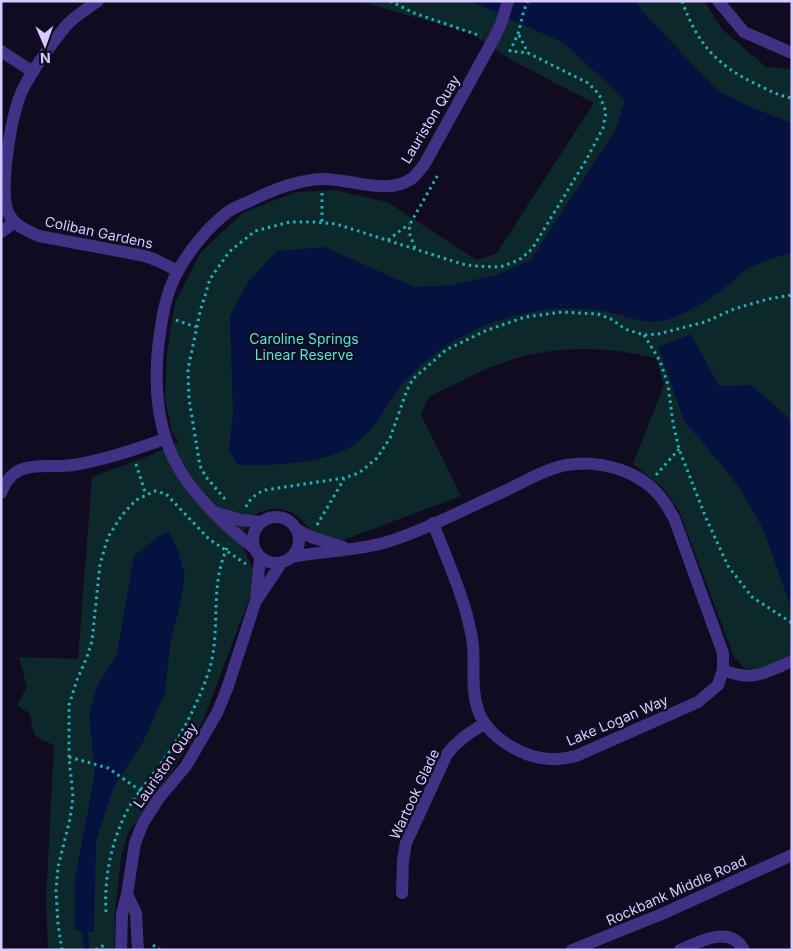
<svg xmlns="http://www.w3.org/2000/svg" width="793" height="951" viewBox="0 0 793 951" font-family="Inter,sans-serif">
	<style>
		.green { fill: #0d282b }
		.water { fill: #051240 }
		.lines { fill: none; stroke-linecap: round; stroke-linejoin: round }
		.stream { stroke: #051240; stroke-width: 5.5 }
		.path { stroke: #22b0bb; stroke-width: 3; stroke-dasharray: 2.5 4; stroke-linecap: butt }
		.minor { stroke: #403184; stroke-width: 12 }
		.tertiary { stroke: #403184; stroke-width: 12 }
		.labels { text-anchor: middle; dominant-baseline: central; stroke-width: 5; stroke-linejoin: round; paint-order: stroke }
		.street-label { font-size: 14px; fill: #d8caff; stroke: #110b21 }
		.park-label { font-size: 14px; fill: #4cead7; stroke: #110b21 }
	</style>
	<rect width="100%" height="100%" fill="#110b21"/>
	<!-- green -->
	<path class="green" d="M 360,1 L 704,1 L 723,30 L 766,67 L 792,69 L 792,655 L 755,670 L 744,668 L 734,657 L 679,511 L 663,488 L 633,464 L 664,385 L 656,358 C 585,342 528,346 463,380 C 456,384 434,393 429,398 C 425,402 423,411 421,415 L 461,496 L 343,540 C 334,540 324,541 317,536 C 309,531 305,521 297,516 C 279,503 264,509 246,519 L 242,546 L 257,578 L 203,721 L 176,765 L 128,833 L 121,857 L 115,912 L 114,950 L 48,950 L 46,900 L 54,745 C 34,737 33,736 30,714 L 17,705 L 27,687 L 19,657 L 78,659 L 92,477 L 146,457 L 179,442 L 172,432 L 165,398 L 167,352 L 175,303 L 201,252 L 244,212 L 296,192 L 335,190 L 387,202 L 477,260 L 496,254 L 594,103 L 511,60 L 472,34 Z"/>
	<!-- water -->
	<path class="water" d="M 470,1 L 635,1 L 643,12 L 717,90 L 753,108 L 792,123 L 792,253 C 777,257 763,261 749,268 C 737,275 728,287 716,294 C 703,303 685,314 670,319 C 646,327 626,315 603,311 C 567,305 526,310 492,323 C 457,335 419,361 397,391 C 383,410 374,432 352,446 C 320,465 275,465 238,465 L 229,450 L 233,415 L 230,316 L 248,282 L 277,251 L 325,247 L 414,287 L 453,285 L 495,275 L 530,261 L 616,129 L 625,100 L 564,43 Z
		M 691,334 L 719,386 L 751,385 L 787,416 L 792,425 L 792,610 L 763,529 L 739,487 L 701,440 L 685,423 L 658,347 Z
		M 169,533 L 177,548 L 185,575 L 181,600 L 170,645 L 165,693 L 143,742 L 113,788 L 96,842 L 94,932 L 81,932 L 75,929 L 75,878 L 95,774 L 89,714 L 97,687 L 117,654 L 134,556 L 159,536 Z"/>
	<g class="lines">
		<!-- stream -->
		<path class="stream" d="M 85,932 L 87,950"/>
		<!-- path -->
		<path class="path" d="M 390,1 L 414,13 L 481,36
			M 682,1 C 697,43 716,65 756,84 C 768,90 779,96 792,98
			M 519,35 L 528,53
			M 322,193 L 322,222
			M 388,240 L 409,224
			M 415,248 L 409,232 L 410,224 L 439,173
			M 176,320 L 196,327
			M 644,335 L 660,361 L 668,385 L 673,423 L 679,449 L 706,518 L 728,566 L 752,597 L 792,623
			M 136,464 L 146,495
			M 656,475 L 679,449
			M 225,499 L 206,477 L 200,466 L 189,399 L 188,369 L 200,312 L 210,279 L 229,252 L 255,231 L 290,222 L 316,222 L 336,224 L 462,264 L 474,266 L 500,267 L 519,260 L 532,249 L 585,162 L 603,128 L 606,112 L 599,94 L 588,83 L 528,53 L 510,51 L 518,34 L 524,10 L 528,1
			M 246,507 C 250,498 256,494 265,490 L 344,478 L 359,473 L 377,458 L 390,438 L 407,390 L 413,379 L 446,350 L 485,331 L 525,317 L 562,312 L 598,314 L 611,319 L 625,329 L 644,335 L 658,334 L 705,322 L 734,309 L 768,299 L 792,295
			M 317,525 L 344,479
			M 69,757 L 108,768 L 141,791
			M 106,912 C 104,879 111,844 125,815 C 134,796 150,779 162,762 C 182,735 198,703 209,671 C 222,629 208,585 229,544
			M 153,945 L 160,950
			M 62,950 L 58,924 L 56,891 L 58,867 L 70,819 L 73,797 L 69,757 L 69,705 L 77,680 L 87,657 L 92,641 L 100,564 L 108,537 L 122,515 L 136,500 L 155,491 L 166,494 L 209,539 L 246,564
			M 96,950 L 99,947 L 106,945"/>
		<!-- minor -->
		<path class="minor" d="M 98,1 C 87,9 73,17 65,27 C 50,46 35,66 24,87 C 11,112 0,184 7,210 C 13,225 25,230 39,236 L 145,256 L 156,260 L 178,271
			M 718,1 L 744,32 L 792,53
			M 1,51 L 33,72
			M 1,232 L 15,222
			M 1,493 C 4,484 11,474 20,470 C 36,463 56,468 73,465 C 105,460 136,449 165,439
			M 214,512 L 241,520 L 262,522
			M253 540a23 23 0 1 1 46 0a23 23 0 1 1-46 0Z
			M 296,529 L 311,537 L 343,547
			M 254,548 C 229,530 195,496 179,469 C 155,427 153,380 160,333 C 163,312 167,290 178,271 C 190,249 209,226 229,211 C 235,207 243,204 250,201 C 272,190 296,180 322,179 C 348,178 387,196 411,179 C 416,176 420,169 424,165 L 493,40 L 501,24 L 508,1
			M 291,557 C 327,550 365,551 399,538 C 436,525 471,506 507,490 C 525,481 546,469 566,465 C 600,459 641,471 662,499 C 667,505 670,512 674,518 L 723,653 L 723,670 L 718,685 L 698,702 L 576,756 C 570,757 563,759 557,759 C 528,761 488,739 478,710 C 470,687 476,662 472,638 C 465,598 447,560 433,523
			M 258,598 L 282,562
			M 723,670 C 753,682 764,673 792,661
			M 402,893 L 403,860 L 406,843 L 447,754 C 458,740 469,733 484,724
			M 127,894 L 136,913 L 138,950
			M 121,950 L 122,914 L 127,894 L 135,843 L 143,823 L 159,798 L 186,766 L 217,713 L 227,689 L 256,600 L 260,557
			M 680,950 C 699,942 730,924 744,950"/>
		<!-- tertiary -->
		<path class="tertiary" d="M 572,950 L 662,914 L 792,855"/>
	</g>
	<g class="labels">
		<!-- street labels -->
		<g class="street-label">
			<text transform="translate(430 119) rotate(-59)">Lauriston Quay</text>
			<text transform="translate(99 232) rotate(12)">Coliban Gardens</text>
			<text transform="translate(617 720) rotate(-23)">Lake Logan Way</text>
			<text transform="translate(165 765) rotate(-55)">Lauriston Quay</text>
			<text transform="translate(414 794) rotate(-65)">Wartook Glade</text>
			<text transform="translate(676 890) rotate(-24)">Rockbank Middle Road</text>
		</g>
		<!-- park labels -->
		<g class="park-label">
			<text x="304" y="338">Caroline Springs<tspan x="304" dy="16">Linear Reserve</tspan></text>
		</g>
	</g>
	<!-- border -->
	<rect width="793" height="951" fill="none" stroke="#d8caff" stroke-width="5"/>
	<!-- north arrow -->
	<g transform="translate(45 45) rotate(178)" stroke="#110b21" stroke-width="4" paint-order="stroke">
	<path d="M0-4L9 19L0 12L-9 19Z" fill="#d8caff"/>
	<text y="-8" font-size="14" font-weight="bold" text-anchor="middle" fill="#d8caff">N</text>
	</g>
</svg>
